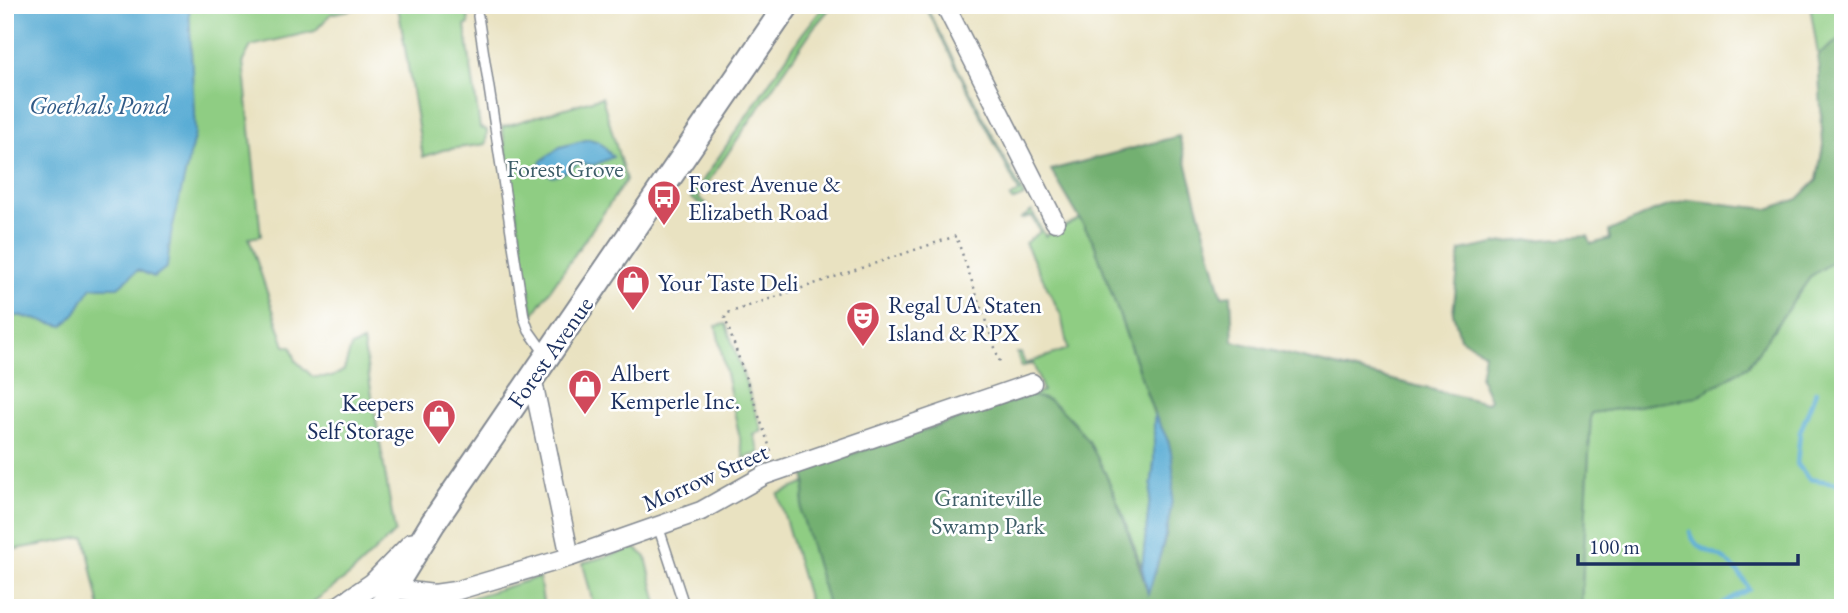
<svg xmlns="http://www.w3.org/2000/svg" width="1848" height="613" viewBox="0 0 1848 613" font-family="'EB Garamond',serif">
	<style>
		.green { fill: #8fcd83; stroke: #557e70; stroke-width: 2 }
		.forest { fill: #73b071; stroke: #477068; stroke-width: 2 }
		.water { fill: #59acd4; stroke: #3a6e99; stroke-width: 2 }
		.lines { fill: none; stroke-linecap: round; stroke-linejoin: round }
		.stream { stroke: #59acd4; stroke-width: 4.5 }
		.service-casing { stroke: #828890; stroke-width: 12 }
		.minor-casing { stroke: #828890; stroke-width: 21 }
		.tertiary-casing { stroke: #828890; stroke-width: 24 }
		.secondary-casing { stroke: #828890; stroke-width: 28 }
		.path { stroke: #828890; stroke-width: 2.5; stroke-dasharray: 2 5; stroke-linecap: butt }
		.service { stroke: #fff; stroke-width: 9 }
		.minor { stroke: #fff; stroke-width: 18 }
		.tertiary { stroke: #fff; stroke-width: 21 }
		.secondary { stroke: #fff; stroke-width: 24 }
		.labels { text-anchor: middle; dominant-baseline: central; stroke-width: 5; stroke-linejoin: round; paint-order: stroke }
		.park-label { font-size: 24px; fill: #3e5e69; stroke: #fff }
		.poi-label { font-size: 24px; fill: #1b2f5e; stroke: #fff; text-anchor: start }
		.street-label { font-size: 24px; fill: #1b2f5e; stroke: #fff }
		.water-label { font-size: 26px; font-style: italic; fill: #315b87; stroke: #fff }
	</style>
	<rect width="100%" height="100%" fill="#fff"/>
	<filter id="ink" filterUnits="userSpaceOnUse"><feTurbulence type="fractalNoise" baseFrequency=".0143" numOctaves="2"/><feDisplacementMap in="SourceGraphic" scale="14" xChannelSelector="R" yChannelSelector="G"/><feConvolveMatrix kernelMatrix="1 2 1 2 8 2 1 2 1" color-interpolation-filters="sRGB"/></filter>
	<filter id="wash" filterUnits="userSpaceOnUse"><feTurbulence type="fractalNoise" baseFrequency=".00686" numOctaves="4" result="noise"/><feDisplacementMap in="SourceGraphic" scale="28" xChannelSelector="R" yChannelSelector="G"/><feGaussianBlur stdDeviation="1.57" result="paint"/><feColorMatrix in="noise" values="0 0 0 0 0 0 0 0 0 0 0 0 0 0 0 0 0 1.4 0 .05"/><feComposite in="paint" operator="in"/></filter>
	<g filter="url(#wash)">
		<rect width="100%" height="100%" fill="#e9e2c1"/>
		<!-- green -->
		<path class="green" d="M 5,5 L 373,5 L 331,14 L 315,31 L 251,46 L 243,61 L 261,236 L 249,238 L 285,346 L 291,346 L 296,361 L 313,377 L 332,377 L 344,370 L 351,347 L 363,342 L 395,532 L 350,575 L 305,608 L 100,608 L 85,537 L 5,551 Z
			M 393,5 L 467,5 L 469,24 L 465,26 L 480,128 L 487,130 L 486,144 L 443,150 L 423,157 L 399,12 Z
			M 825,5 L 833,5 L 814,27 L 698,197 L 707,204 L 704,207 L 691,198 L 802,34 Z
			M 925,5 L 1024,196 L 1012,201 L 1010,198 L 1019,192 Z
			M 1810,5 L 1843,5 L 1843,37 L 1818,55 Z
			M 602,97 L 626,180 L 533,315 L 502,127 Z
			M 1032,211 L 1045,236 L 1081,218 L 1094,243 L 1154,414 L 1154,462 L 1142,568 L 1122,513 L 1088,439 L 1124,608 L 811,608 L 778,494 L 806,483 L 803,470 L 1043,391 L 1033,363 L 1021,367 L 1017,353 L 1021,353 L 1025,364 L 1068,349 L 1061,315 L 1025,243 L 1040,232 L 1032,216 L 1020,219 Z
			M 1843,255 L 1843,608 L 1581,608 L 1591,413 L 1696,397 L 1748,366 L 1811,276 Z
			M 726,324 L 762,431 L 754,435 L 760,453 L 744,458 L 716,326 Z
			M 635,548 L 646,557 L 658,608 L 594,608 L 583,563 Z
			M 539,577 L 544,608 L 438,608 Z"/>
		<!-- forest -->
		<path class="forest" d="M 1843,37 L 1843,255 L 1811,276 L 1748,366 L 1696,397 L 1591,413 L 1581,608 L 829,608 L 801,512 L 806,483 L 803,470 L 1029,396 C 1036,397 1045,398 1050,401 C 1105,437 1128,535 1148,593 L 1166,536 L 1172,474 L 1169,443 L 1154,414 L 1094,243 L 1051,170 L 1179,136 L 1222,296 L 1231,295 L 1233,341 L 1487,403 L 1490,399 L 1480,377 L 1484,353 L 1460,338 L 1453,313 L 1460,251 L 1504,242 L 1588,236 L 1591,244 L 1610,239 L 1609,231 L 1656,210 L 1689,200 L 1768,209 L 1798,199 L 1817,180 L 1823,145 L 1818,55 Z"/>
		<!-- water -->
		<path class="water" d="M 5,5 L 189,5 L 195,133 L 171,234 L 167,267 L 154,277 L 138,270 L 118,287 L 92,287 C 79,304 80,312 63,326 L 21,316 L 5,316 Z
			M 589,139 L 599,142 L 613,157 L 594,165 L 578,163 C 568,170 564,175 551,176 L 540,165 L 541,161 L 560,147 Z
			M 1154,414 C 1159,424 1166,434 1169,444 C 1182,490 1162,551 1148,594 L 1142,568 L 1154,462 Z"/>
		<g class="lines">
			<!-- stream -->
			<path class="stream" d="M 1816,391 L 1800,432 L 1797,464 L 1809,479 L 1843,484
				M 1690,532 C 1696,551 1709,550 1724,559 C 1735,567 1743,577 1749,589 L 1714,608"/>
		</g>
	</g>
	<g filter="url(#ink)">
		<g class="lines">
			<!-- service casing -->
			<g class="service-casing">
				<path id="service" d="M 478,16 L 524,317 L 529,331 L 546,355
					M 658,526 L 685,608"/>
			</g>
			<!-- minor casing -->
			<g class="minor-casing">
				<path id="minor" d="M 945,5 L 1055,222
					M 532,377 L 570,557
					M 393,589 L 434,594 L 455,591 L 570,557 L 701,511 L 765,475 L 1032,383"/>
			</g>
			<!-- tertiary casing -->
			<g class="tertiary-casing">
				<path id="tertiary" d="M 338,608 L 373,584 L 412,544"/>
			</g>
			<!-- secondary casing -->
			<g class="secondary-casing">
				<path id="secondary" d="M 381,608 L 433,523 L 787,5"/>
			</g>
			<!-- path -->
			<path class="path" d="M 771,451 L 725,318 L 728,313 L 956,236 L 1001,365"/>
			<!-- service -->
			<use href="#service" class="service"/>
			<!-- minor -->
			<use href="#minor" class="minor"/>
			<!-- tertiary -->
			<use href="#tertiary" class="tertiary"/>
			<!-- secondary -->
			<use href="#secondary" class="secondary"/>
		</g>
	</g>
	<!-- icons -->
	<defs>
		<g id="bus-pin" transform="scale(1.75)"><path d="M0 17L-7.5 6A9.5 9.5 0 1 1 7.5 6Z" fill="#d1495b" stroke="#fff"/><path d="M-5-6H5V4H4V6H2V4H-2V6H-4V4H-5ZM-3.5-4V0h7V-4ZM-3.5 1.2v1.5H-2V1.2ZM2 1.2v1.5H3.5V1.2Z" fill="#fff"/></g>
		<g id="shop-pin" transform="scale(1.75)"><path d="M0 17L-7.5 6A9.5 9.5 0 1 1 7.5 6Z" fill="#d1495b" stroke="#fff"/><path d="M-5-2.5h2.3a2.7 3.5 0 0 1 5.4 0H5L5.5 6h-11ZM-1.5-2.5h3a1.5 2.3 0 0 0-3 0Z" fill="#fff"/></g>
		<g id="theatre-pin" transform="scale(1.75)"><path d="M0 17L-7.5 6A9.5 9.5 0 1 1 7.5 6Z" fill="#d1495b" stroke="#fff"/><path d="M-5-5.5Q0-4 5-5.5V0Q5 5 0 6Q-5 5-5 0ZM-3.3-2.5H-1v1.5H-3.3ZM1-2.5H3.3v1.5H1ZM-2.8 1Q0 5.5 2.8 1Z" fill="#fff"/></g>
	</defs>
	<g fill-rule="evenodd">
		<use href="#bus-pin" x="664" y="197"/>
		<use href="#shop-pin" x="633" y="282"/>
		<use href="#theatre-pin" x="863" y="318"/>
		<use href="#shop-pin" x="585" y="386"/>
		<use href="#shop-pin" x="439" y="416"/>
	</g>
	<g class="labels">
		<!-- park labels -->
		<g class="park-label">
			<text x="565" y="168">Forest Grove</text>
			<text x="988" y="497">Graniteville<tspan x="988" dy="28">Swamp Park</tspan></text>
		</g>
		<!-- poi labels -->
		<g class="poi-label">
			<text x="688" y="183">Forest Avenue &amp;<tspan x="688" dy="28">Elizabeth Road</tspan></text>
			<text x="658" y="282">Your Taste Deli</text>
			<text x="888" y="304">Regal UA Staten<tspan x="888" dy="28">Island &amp; RPX</tspan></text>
			<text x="610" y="372">Albert<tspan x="610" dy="28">Kemperle Inc.</tspan></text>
			<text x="414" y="402" text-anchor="end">Keepers<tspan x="414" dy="28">Self Storage</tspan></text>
		</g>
		<!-- street labels -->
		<g class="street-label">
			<text transform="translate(550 352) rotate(-55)">Forest Avenue</text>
			<text transform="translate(705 477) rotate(-24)">Morrow Street</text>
		</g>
		<!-- water labels -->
		<g class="water-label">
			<text x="99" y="105">Goethals Pond</text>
		</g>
	</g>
	<!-- margin -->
	<rect width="1848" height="613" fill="none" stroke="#fff" stroke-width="28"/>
	<!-- scale -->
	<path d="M1578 554v10h220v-10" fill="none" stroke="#1b2f5e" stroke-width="3.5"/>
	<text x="1589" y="554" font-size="21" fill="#1b2f5e" stroke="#ffffff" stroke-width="5" paint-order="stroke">100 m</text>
</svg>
